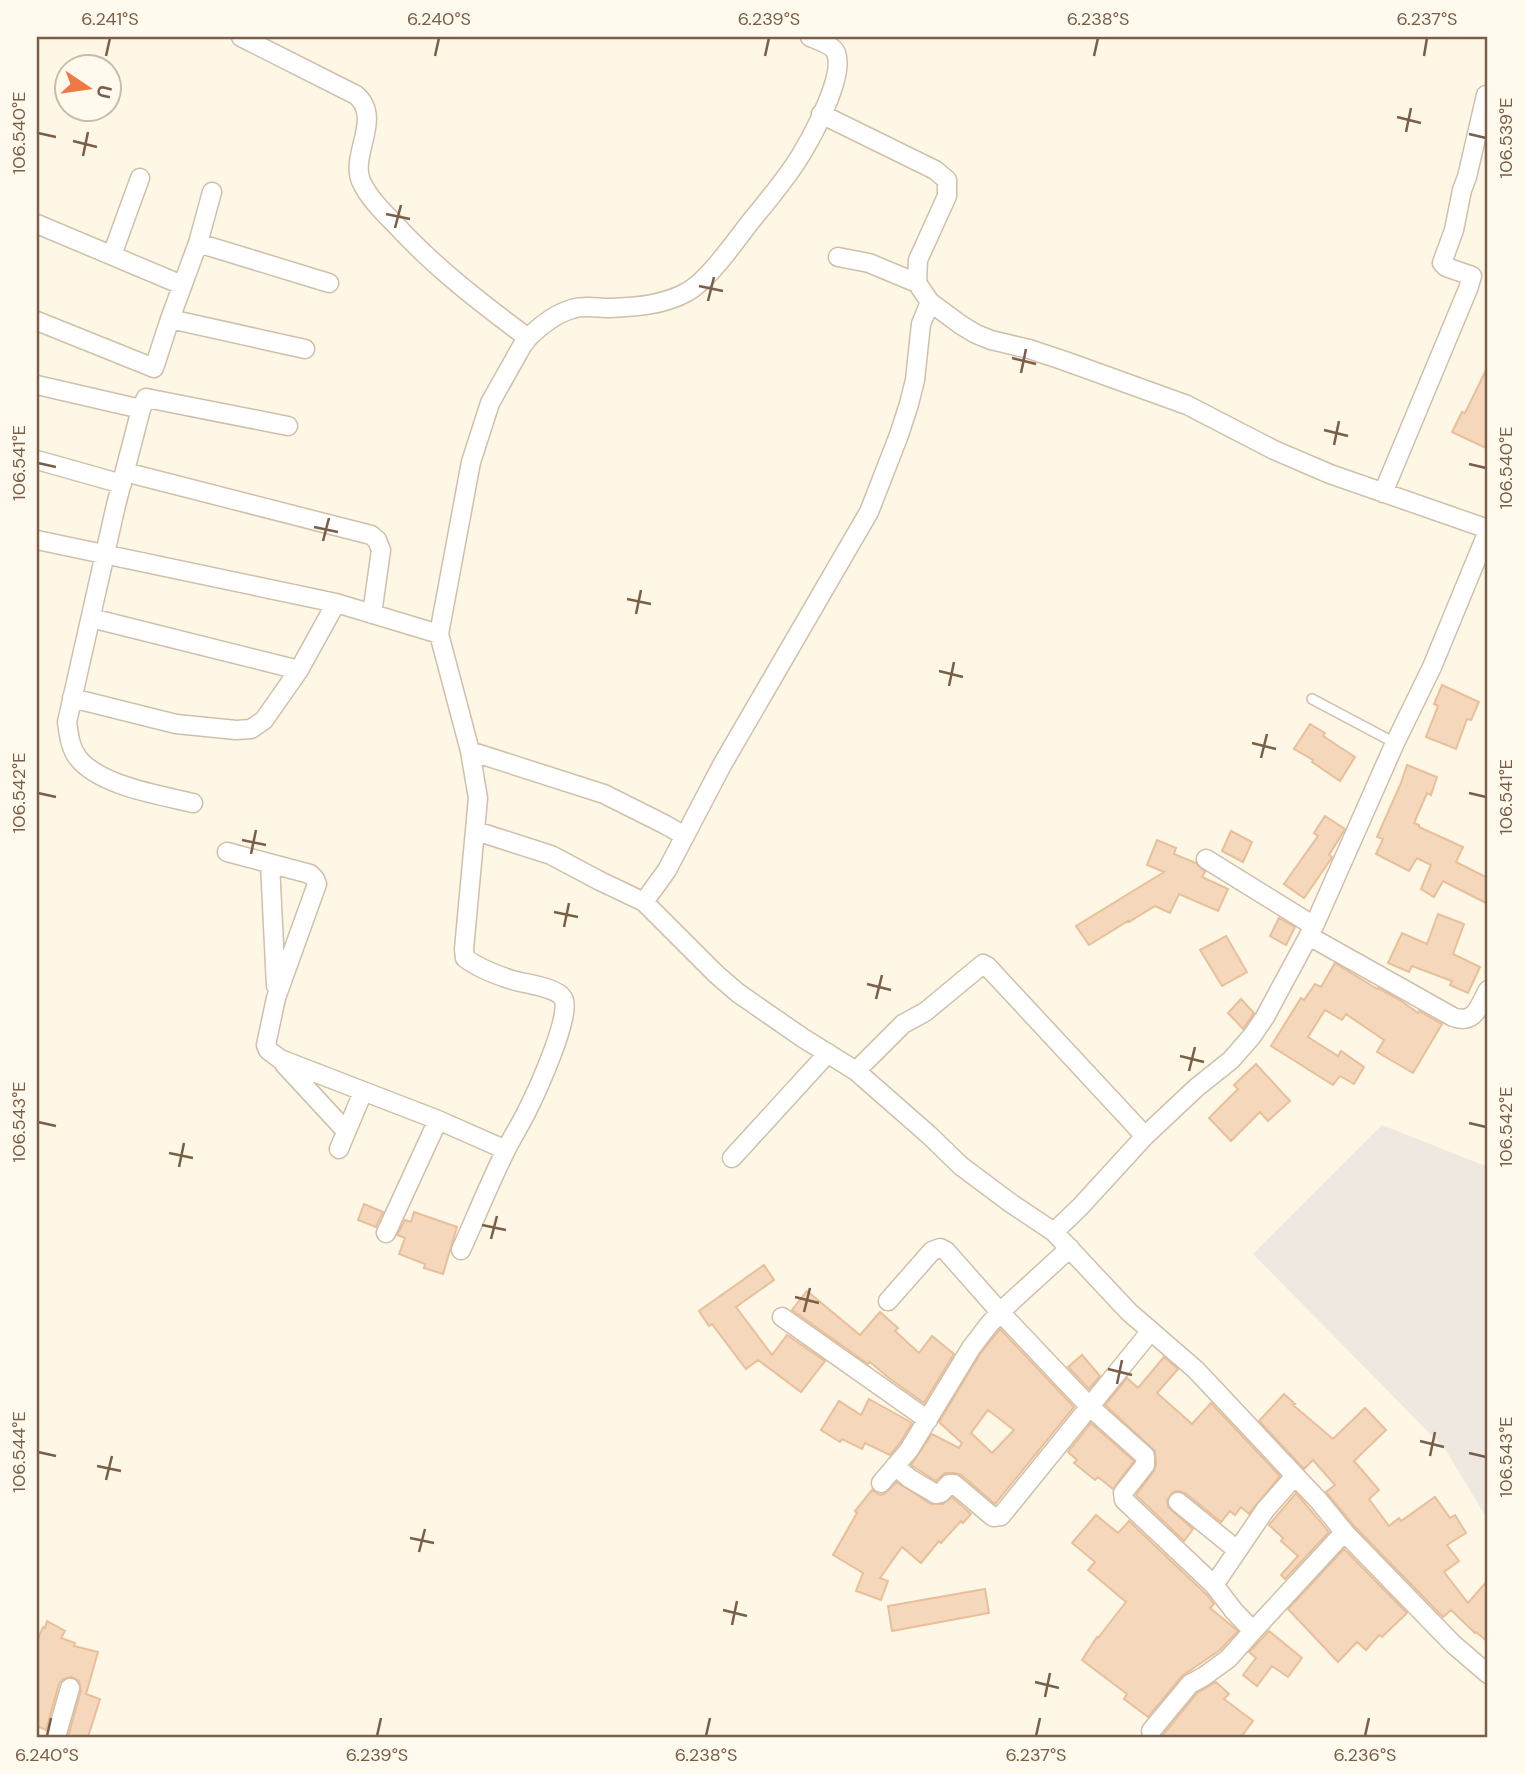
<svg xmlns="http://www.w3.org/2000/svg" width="1525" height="1774" viewBox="0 0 1525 1774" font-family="'DM Sans',sans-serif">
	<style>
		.industrial { fill: #eee8e0 }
		.building { fill: #f5d7bb; stroke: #e9bf9a; stroke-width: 2; fill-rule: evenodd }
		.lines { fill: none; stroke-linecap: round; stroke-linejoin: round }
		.lane-casing { stroke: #d0bfaa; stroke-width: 12 }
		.street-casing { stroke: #d0bfaa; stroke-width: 21 }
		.lane { stroke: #fff; stroke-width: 9 }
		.street { stroke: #fff; stroke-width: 18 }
		.ticks { fill: none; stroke: #795e48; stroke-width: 2.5 }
		.neatline { fill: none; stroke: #795e48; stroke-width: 2.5 }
		.ticks-label { font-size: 18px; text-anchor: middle; fill: #795e48 }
	</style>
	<rect width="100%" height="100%" fill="#fef7e6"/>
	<!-- industrial -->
	<path class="industrial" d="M 1382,1125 L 1488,1167 L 1488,1520 L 1445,1449 L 1253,1254 Z"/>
	<!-- building -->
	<path class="building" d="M 1488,366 L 1488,449 L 1452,432 L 1462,412 L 1465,413 Z
		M 1442,685 L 1479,702 L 1471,720 L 1467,719 L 1456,749 L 1426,737 L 1438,706 L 1434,704 Z
		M 1310,724 L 1325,733 L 1323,736 L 1355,757 L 1340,781 L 1312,762 L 1313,760 L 1294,749 Z
		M 1407,765 L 1437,777 L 1431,795 L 1427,793 L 1414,823 L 1419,825 L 1419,827 L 1463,847 L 1456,862 L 1488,878 L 1488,904 L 1443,881 L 1434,897 L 1421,889 L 1431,865 L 1417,858 L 1409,871 L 1376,854 L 1383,839 L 1377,837 L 1401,783 Z
		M 1325,816 L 1345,829 L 1329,855 L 1332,857 L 1331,859 L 1304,898 L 1284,884 L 1318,836 L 1314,833 Z
		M 1231,831 L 1252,842 L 1243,862 L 1222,851 Z
		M 1157,840 L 1176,848 L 1174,854 L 1196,863 L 1205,872 L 1202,877 L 1228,889 L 1218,911 L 1179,894 L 1170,913 L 1155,906 L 1129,922 L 1128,921 L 1089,945 L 1076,926 L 1164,872 L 1147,865 Z
		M 1438,914 L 1464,924 L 1453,954 L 1480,967 L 1468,993 L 1450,985 L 1452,981 L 1412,966 L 1409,972 L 1388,963 L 1402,933 L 1427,944 Z
		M 1279,918 L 1295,927 L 1286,945 L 1270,936 Z
		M 1226,936 L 1247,972 L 1222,986 L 1200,950 Z
		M 1335,963 L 1377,989 L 1378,988 L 1400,1000 L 1418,1013 L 1419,1011 L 1442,1024 L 1413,1073 L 1377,1052 L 1384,1040 L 1346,1014 L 1342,1020 L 1325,1010 L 1308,1037 L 1338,1056 L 1341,1051 L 1364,1067 L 1354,1084 L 1340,1076 L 1333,1085 L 1271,1046 L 1301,998 L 1304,1000 L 1315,984 L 1321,987 Z
		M 1241,999 L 1254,1013 L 1243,1029 L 1228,1013 Z
		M 1256,1064 L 1290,1101 L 1268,1121 L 1260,1112 L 1231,1141 L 1209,1118 L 1238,1089 L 1234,1085 Z
		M 364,1204 L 383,1212 L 376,1227 L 358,1220 Z
		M 414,1212 L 457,1227 L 443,1274 L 424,1268 L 425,1264 L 399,1254 L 405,1238 L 397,1235 L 405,1220 L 411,1222 Z
		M 764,1265 L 774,1280 L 736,1307 L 772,1355 L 787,1335 L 825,1361 L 801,1392 L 758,1360 L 746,1369 L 712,1324 L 709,1326 L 699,1311 Z
		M 807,1291 L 860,1335 L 880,1312 L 898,1328 L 895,1331 L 919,1353 L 932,1336 L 954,1354 L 924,1403 L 889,1378 L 870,1362 L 868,1364 L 792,1310 Z
		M 1000,1329 L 1074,1407 L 995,1504 L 961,1475 L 954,1473 L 945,1473 L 936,1481 L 911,1465 L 932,1434 L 959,1448 L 962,1443 L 939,1422 L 980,1354 ZM 988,1410 L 1014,1430 L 992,1453 L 971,1433 Z
		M 1082,1355 L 1100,1376 L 1089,1389 L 1068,1367 Z
		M 1164,1357 L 1178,1369 L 1157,1393 L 1192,1424 L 1211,1403 L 1280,1476 L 1249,1514 L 1241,1507 L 1235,1515 L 1230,1511 L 1221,1522 L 1185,1493 L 1179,1491 L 1173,1492 L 1167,1500 L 1168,1507 L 1193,1529 L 1184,1541 L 1136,1495 L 1154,1471 L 1156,1465 L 1155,1451 L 1105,1405 L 1127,1378 L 1138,1388 Z
		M 1284,1394 L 1295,1404 L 1293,1405 L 1333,1439 L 1365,1408 L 1386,1430 L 1354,1461 L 1379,1490 L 1369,1499 L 1389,1526 L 1399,1518 L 1401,1521 L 1435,1497 L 1450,1518 L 1455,1515 L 1466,1533 L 1447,1545 L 1459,1561 L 1444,1572 L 1468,1603 L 1488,1580 L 1488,1642 L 1476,1632 L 1475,1633 L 1451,1610 L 1443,1617 L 1354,1526 L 1326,1492 L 1335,1485 L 1313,1460 L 1304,1469 L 1259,1421 Z
		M 869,1399 L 912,1423 L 900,1443 L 890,1455 L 865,1443 L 862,1449 L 842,1439 L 840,1442 L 821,1430 L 839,1401 L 861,1415 Z
		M 1091,1423 L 1134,1461 L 1113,1489 L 1098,1477 L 1095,1480 L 1074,1463 L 1077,1460 L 1068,1452 Z
		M 897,1482 L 931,1504 L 943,1504 L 952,1497 L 971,1514 L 963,1523 L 961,1521 L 941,1543 L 939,1541 L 921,1563 L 902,1547 L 880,1578 L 888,1581 L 881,1600 L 856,1591 L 863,1573 L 833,1555 L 857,1513 L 855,1511 L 872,1490 L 880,1495 L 884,1494 Z
		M 1296,1493 L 1329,1532 L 1285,1579 L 1281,1575 L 1298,1556 L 1281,1541 L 1283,1538 L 1269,1525 Z
		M 1096,1515 L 1118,1533 L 1129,1521 L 1207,1595 L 1214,1604 L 1210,1608 L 1238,1631 L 1220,1650 L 1182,1676 L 1148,1717 L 1124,1699 L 1127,1694 L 1082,1660 L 1097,1637 L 1098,1638 L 1126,1602 L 1088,1570 L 1095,1562 L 1072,1543 Z
		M 1344,1549 L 1407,1613 L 1382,1637 L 1379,1635 L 1366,1650 L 1357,1642 L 1338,1662 L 1288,1609 Z
		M 985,1589 L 989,1613 L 892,1631 L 888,1606 Z
		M 47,1621 L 65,1631 L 61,1638 L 75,1643 L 74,1646 L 98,1652 L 86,1694 L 100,1699 L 88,1737 L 68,1737 L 81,1690 L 79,1681 L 72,1677 L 63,1679 L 59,1684 L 46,1730 L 37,1726 L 37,1641 L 43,1627 L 45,1628 Z
		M 1269,1631 L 1302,1658 L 1288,1677 L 1272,1666 L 1257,1686 L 1243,1675 L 1256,1658 L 1249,1652 Z
		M 1216,1682 L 1229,1694 L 1224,1699 L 1253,1721 L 1241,1737 L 1161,1737 L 1197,1693 Z"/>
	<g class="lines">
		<!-- lane casing -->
		<g class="lane-casing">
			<path id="lane" d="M 1312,699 L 1395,743"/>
		</g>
		<!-- street casing -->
		<g class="street-casing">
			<path id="street" d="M 241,37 L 356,95 C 383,118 350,154 361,181 C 368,197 382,211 394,223 C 434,267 481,303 528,338 L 522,346 L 490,403 L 471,462 L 439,634 L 470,751 L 478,798 L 464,949 L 465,958 C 478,968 494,974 509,979 C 523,984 555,986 563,998 C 573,1013 536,1093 528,1109 C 521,1124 512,1137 505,1152 C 489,1184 476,1217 461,1250
				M 821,114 L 935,170 L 947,180 L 947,196 L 918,260 L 917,283 L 930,302 L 961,325 L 976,334 L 991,340 L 1029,349 L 1065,361 L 1187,405 L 1274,450 L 1330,474 L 1488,529
				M 37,224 L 182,285
				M 198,243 L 329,283
				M 112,255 L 140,178
				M 838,257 L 869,263 L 917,283
				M 170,319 L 305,349
				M 37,321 L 154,368 L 170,319 L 198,243 L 212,192
				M 528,338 C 541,325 555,314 572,309 C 584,305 598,308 610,308 C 636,307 664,305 687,292 C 708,281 736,240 751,221 C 769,199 788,177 802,153 C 814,133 845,75 836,53 C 833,45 817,40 810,37
				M 37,385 L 141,409
				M 37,460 L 122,484
				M 125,472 L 371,535 L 377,540 L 381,550 L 372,614
				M 1383,493 L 1468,289 L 1472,276 L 1446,267 L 1442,263 L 1454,230 L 1462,190 L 1467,177 L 1486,95
				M 37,540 L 336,603 L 439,634
				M 91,618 L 299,670
				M 72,698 L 176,724 L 236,730 L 251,729 L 264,720 L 299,670 L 336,603
				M 470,751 L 604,794 L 664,824 L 685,836
				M 193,803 C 160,795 100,786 78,758 C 70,748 69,735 67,722 L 116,505 L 141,409 L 146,398 L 288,426
				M 476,831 L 551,855 L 600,881 L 644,902 L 716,974 L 738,993 L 803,1038 L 856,1071 L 929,1135 L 961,1166 L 1012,1204 L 1054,1232 L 1129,1312 L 1196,1370 L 1319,1501 L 1346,1534 L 1453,1644 L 1488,1674
				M 227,852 L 310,874 L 315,879 L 317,884 L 276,998 L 266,1045 L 268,1050 L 280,1059 L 438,1120 L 506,1150
				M 1206,859 L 1314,926
				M 270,864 L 276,986
				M 644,902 L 667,870 L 722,765 L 869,512 L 899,435 L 909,404 L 915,380 L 921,324 L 930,302
				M 1309,936 L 1453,1017 C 1475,1025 1479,1006 1488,990
				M 284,1064 L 346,1131
				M 856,1071 L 903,1024 L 925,1012 L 983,964 L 987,966 L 1145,1136
				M 339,1149 L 363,1092
				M 732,1158 L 828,1053
				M 1054,1232 L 1080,1207 L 1145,1136 L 1196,1088 L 1231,1060 L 1252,1036 L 1265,1017 L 1314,926 L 1395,743 L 1432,667 L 1488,531
				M 386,1233 L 438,1120
				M 888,1301 L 932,1251 L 940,1248 L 946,1251 L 1000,1312 L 1089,1406 L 1145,1456 L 1145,1465 L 1123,1493 L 1124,1500 L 1214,1585 L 1234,1611 L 1253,1631 L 1228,1659 L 1203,1677 L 1190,1684 L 1151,1731
				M 782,1317 L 928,1420
				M 895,1466 L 909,1478 L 936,1494 L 941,1493 L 949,1484 L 954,1484 L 993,1517 L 1001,1516 L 1150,1332
				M 881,1483 L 909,1450 L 971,1348 L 987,1327 L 1000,1312 L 1070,1248
				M 1178,1502 L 1237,1550
				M 1214,1585 L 1265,1510 L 1295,1476
				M 1253,1631 L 1338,1539 L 1346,1534
				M 56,1737 L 70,1688"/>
		</g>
		<!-- lane -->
		<use href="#lane" class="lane"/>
		<!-- street -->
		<use href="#street" class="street"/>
	</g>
	<!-- ticks -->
	<path class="ticks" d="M 106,56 L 110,38M 435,56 L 439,38M 765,56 L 769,38M 1094,56 L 1098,38M 1424,56 L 1427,38M 1397,117 L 1421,123M 1406,132 L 1411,108M 38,133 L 56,137M 1469,134 L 1486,138M 73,141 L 97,147M 83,156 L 88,132M 386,214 L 410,219M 395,228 L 401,205M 699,286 L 723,291M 708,301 L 714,277M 1012,358 L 1036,364M 1021,373 L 1026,349M 1324,430 L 1348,436M 1334,445 L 1339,421M 38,463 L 56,467M 1469,464 L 1486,468M 314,527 L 338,532M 323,541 L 329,518M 627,599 L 651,604M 636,614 L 641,590M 939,671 L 963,677M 949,686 L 954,662M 1252,743 L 1276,749M 1261,758 L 1267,734M 38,793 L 56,797M 1469,793 L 1486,797M 242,840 L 266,845M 251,854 L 256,830M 554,912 L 578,917M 564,927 L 569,903M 867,984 L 891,990M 876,999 L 882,975M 1180,1056 L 1204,1062M 1189,1071 L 1195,1047M 38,1122 L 56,1126M 1469,1123 L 1486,1127M 169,1153 L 193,1158M 179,1167 L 184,1143M 482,1225 L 506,1230M 491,1239 L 497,1216M 795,1297 L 819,1303M 804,1312 L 810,1288M 1108,1369 L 1132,1375M 1117,1384 L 1122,1360M 1420,1441 L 1444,1447M 38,1452 L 56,1456M 1469,1453 L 1486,1457M 1430,1456 L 1435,1432M 97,1466 L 121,1471M 106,1480 L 112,1456M 410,1538 L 434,1543M 419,1552 L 425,1529M 723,1610 L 747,1616M 732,1625 L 737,1601M 1035,1682 L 1059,1688M 1045,1697 L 1050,1673M 47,1736 L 51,1718M 377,1736 L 381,1718M 706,1736 L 710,1718M 1036,1736 L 1040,1718M 1365,1736 L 1369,1718"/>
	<!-- border -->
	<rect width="1525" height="1774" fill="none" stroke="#fffaed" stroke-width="77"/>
	<!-- north arrow -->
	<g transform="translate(88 88) rotate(103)"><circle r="33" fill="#fffaed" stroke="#c9bcab" stroke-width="2"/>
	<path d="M0-5L12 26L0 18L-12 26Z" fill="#f07842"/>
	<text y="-10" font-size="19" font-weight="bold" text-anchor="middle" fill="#795e48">U</text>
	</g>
	<rect x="38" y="38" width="1448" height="1698" class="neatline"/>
	<g class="ticks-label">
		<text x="110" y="25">6.241°S</text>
		<text x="439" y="25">6.240°S</text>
		<text x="769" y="25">6.239°S</text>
		<text x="1098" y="25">6.238°S</text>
		<text x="1427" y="25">6.237°S</text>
		<text transform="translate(19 133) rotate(-90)" y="6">106.540°E</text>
		<text transform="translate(1506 138) rotate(-90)" y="6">106.539°E</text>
		<text transform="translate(19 463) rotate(-90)" y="6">106.541°E</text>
		<text transform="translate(1506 468) rotate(-90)" y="6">106.540°E</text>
		<text transform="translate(19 793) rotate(-90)" y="6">106.542°E</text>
		<text transform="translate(1506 797) rotate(-90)" y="6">106.541°E</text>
		<text transform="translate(19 1122) rotate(-90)" y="6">106.543°E</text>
		<text transform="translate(1506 1127) rotate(-90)" y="6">106.542°E</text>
		<text transform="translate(19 1452) rotate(-90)" y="6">106.544°E</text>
		<text transform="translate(1506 1457) rotate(-90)" y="6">106.543°E</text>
		<text x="47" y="1761">6.240°S</text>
		<text x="377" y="1761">6.239°S</text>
		<text x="706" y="1761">6.238°S</text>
		<text x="1036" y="1761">6.237°S</text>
		<text x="1365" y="1761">6.236°S</text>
	</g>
</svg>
